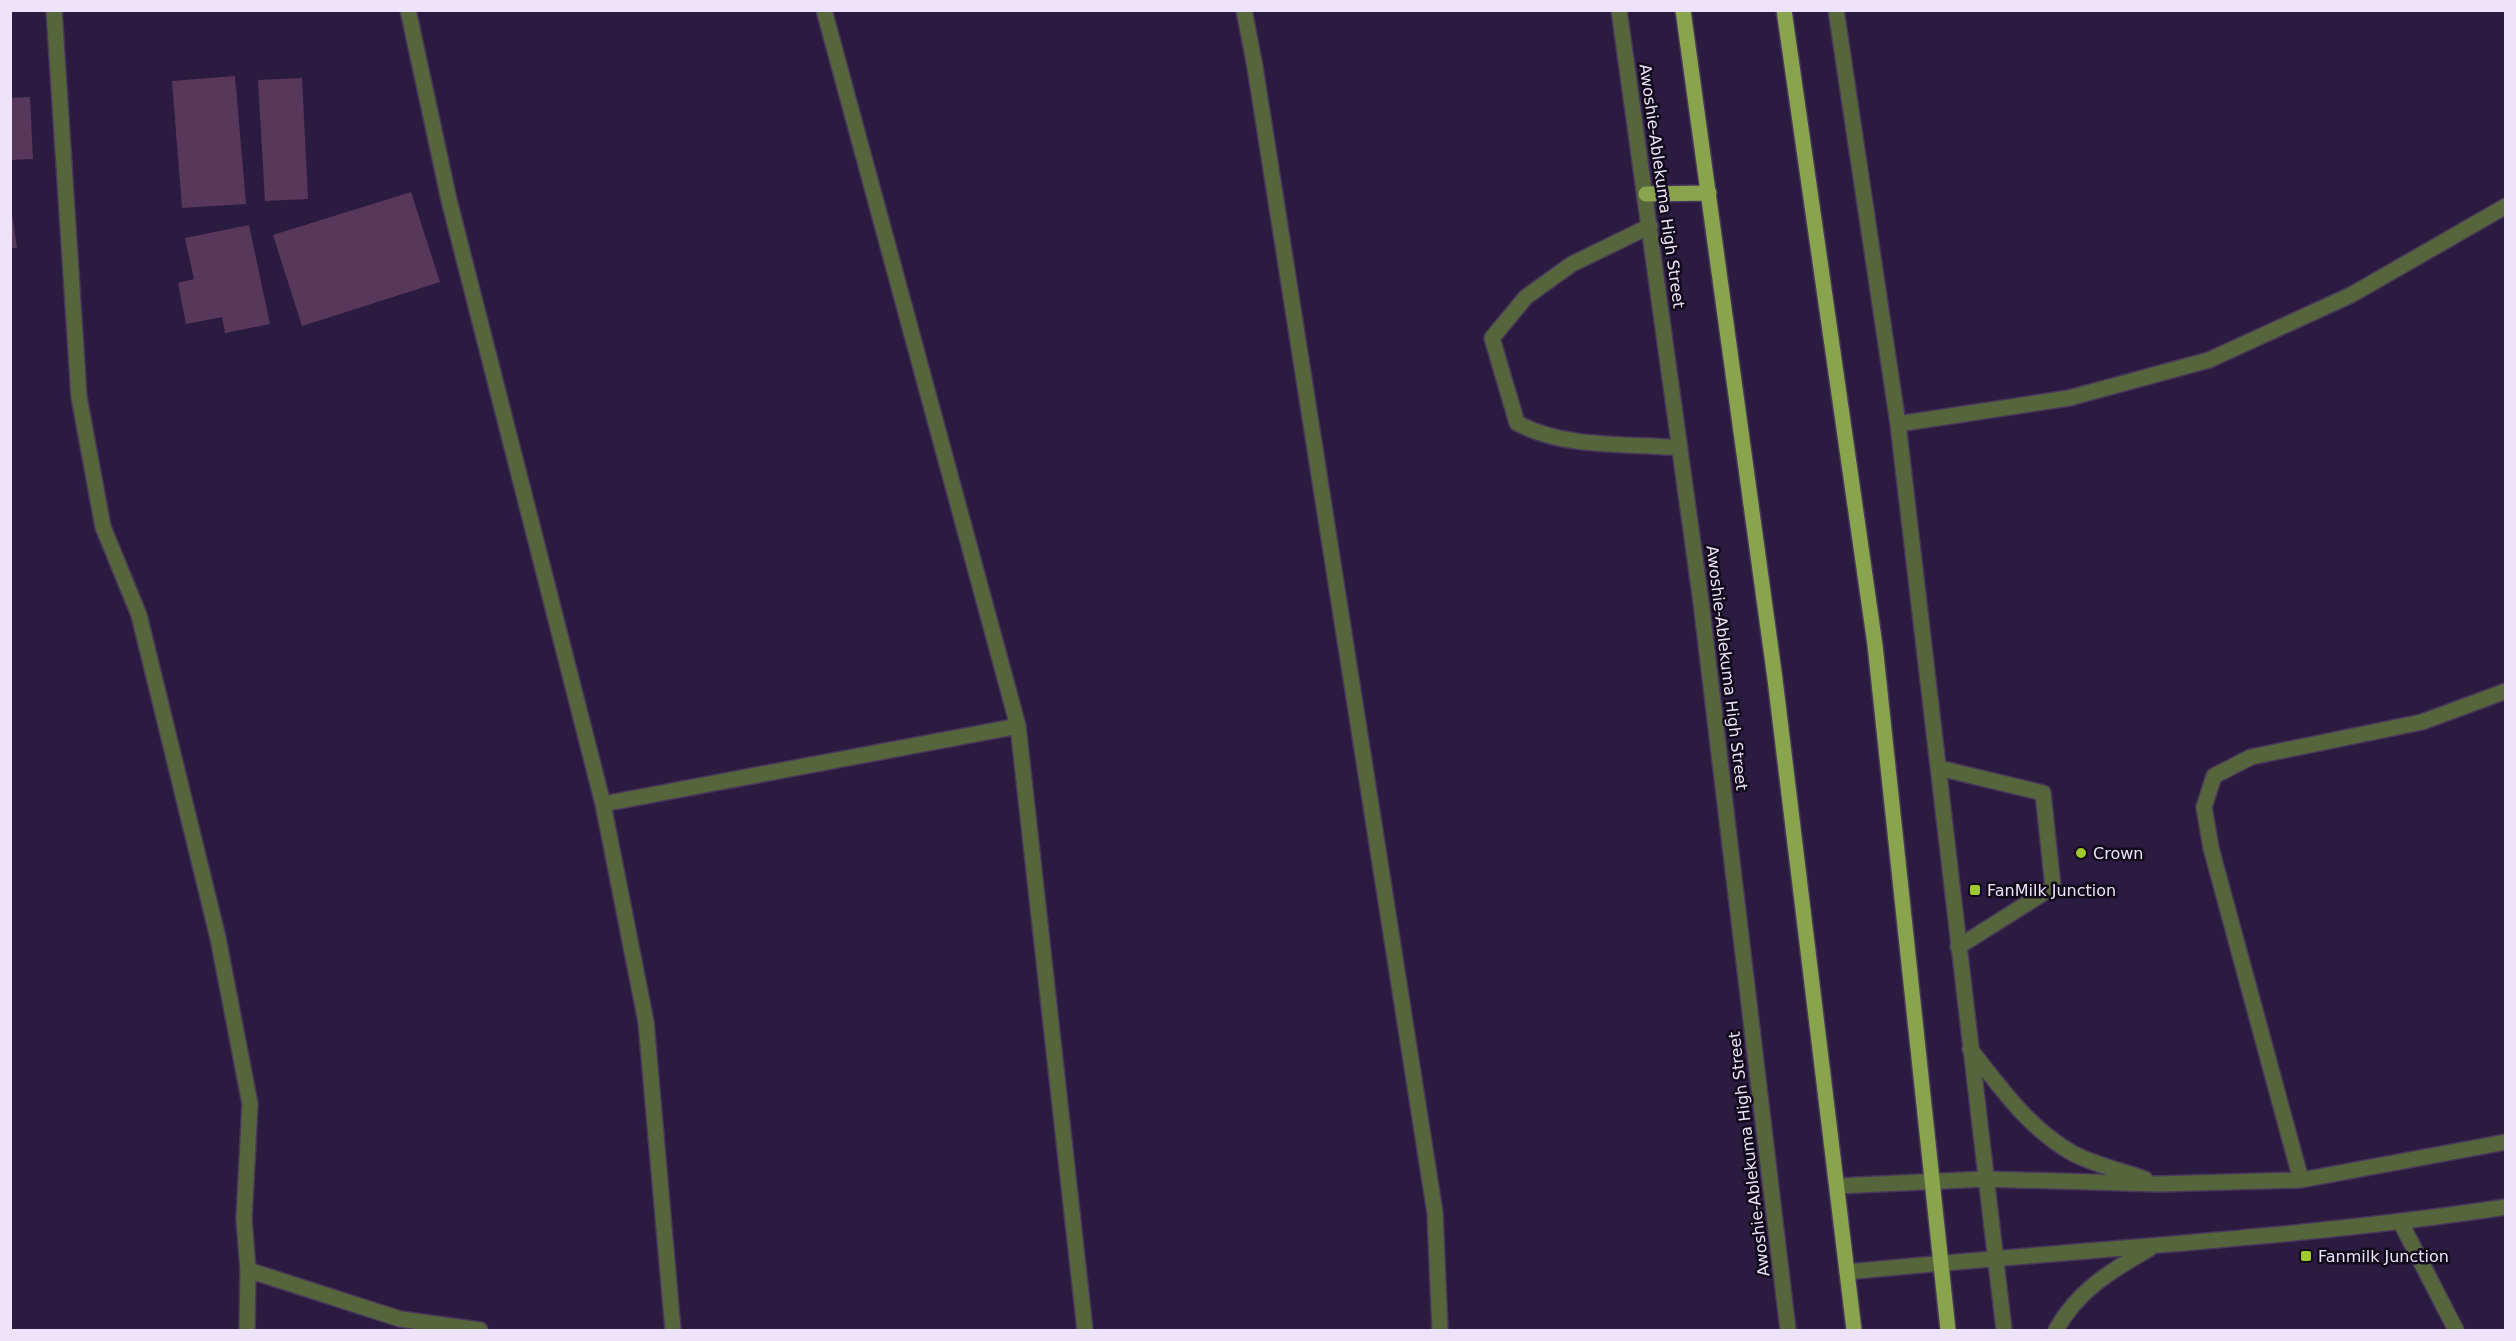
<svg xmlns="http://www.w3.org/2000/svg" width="2516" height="1341" viewBox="0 0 2516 1341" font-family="'DejaVu Sans',sans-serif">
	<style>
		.building { fill: #57385a }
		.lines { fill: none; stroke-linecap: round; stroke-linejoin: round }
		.minor-casing { stroke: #47375a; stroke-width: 18 }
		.major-casing { stroke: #47375a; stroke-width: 18 }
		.minor { stroke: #57653c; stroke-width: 15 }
		.major { stroke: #89a44d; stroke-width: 15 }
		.poi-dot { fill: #a0c92b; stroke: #110a1a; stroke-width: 2 }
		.labels { text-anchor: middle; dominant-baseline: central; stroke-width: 5; stroke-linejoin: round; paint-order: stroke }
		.street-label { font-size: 16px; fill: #ede3fb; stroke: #110a1a }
		.poi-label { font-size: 16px; fill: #ede3fb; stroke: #110a1a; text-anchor: start }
	</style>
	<rect width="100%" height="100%" fill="#2c1b40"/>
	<!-- building -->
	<path class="building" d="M 235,76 L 246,204 L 182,208 L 172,81 Z
		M 302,78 L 308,199 L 265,201 L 258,80 Z
		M 30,97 L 33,159 L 10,160 L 10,98 Z
		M 411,192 L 440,282 L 302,326 L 273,235 Z
		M 10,200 L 17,248 L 10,248 Z
		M 249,225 L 270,324 L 225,333 L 222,317 L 186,324 L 178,283 L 194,279 L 185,238 Z"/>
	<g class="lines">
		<!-- minor casing -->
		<g class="minor-casing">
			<path id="minor" d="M 54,10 L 79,397 L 103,527 L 139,615 L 218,938 L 250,1104 L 244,1219 L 248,1270 L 400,1319 L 480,1330
				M 408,10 L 449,200 L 603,804 L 646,1022 L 673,1330
				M 824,10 L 1018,726 L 1085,1330
				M 1244,10 L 1255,67 L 1435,1213 L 1440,1330
				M 1619,10 L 1701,602 L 1788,1330
				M 1836,10 L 1898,424 L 2004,1330
				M 1650,226 L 1572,264 L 1526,297 L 1492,338 L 1517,423 C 1565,449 1626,443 1680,448
				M 1898,424 L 2069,398 L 2209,360 L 2351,295 L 2506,206
				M 1939,768 L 2043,793 L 2053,887 L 1958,947
				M 603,804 L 1018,726
				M 1970,1049 C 2001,1088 2029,1129 2074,1154 C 2096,1165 2122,1171 2145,1179
				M 2301,1180 L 2211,848 L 2204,807 L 2214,776 L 2251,757 L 2422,722 L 2506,691
				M 1837,1186 L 1985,1179 L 2159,1184 L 2301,1180 L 2506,1142
				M 2401,1223 L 2456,1330
				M 1847,1272 C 2067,1250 2287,1240 2506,1207
				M 247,1330 L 248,1270
				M 2056,1330 C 2077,1291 2112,1270 2149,1249"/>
		</g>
		<!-- major casing -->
		<g class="major-casing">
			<path id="major" d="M 1683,10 L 1775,679 L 1854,1330
				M 1784,10 L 1875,645 L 1948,1330
				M 1646,194 L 1709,193"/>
		</g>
		<!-- minor -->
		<use href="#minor" class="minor"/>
		<!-- major -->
		<use href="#major" class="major"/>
	</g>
	<!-- markers -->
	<g class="poi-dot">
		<circle cx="2081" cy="853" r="6"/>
		<rect x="1969" y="884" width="12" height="12" rx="3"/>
		<rect x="2300" y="1250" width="12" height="12" rx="3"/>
	</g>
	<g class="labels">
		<!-- street labels -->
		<g class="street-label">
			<text transform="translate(1662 186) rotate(82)">Awoshie-Ablekuma High Street</text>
			<text transform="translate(1727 668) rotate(83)">Awoshie-Ablekuma High Street</text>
			<text transform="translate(1749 1154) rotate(-97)">Awoshie-Ablekuma High Street</text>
		</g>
		<!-- poi labels -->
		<g class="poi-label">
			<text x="2093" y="853">Crown</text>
			<text x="1987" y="890">FanMilk Junction</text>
			<text x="2318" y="1256">Fanmilk Junction</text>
		</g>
	</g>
	<!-- border -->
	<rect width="2516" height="1341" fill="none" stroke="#ede3fb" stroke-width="24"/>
</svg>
